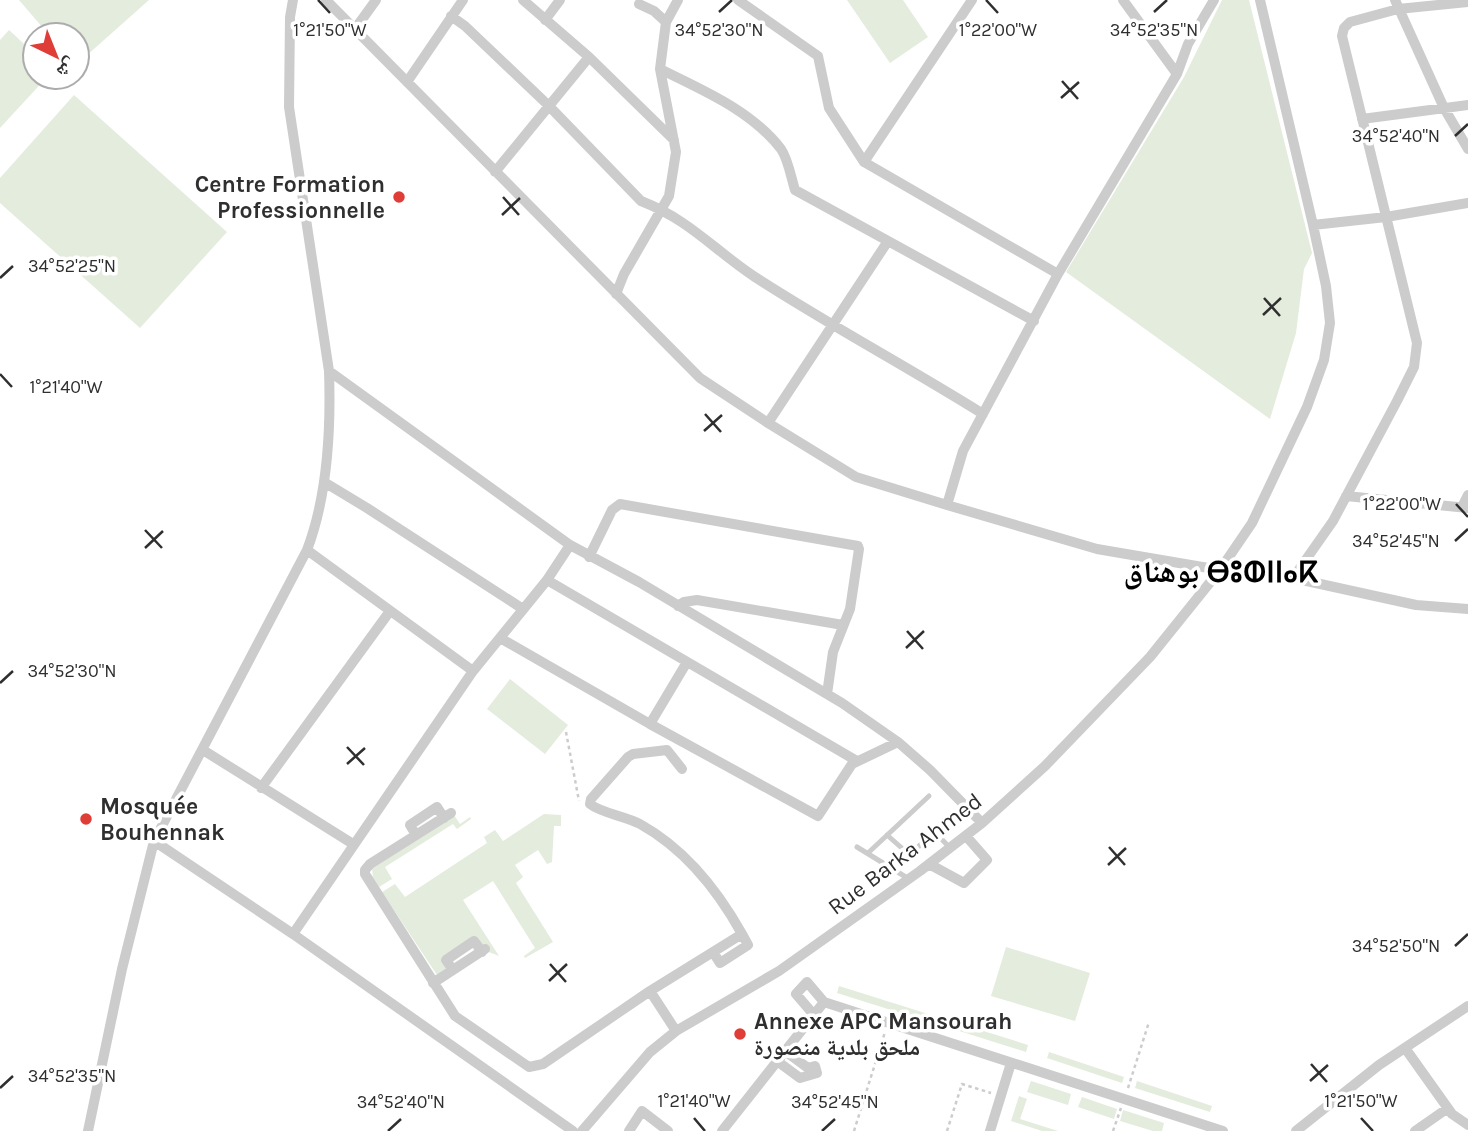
<svg xmlns="http://www.w3.org/2000/svg" width="1468" height="1131" viewBox="0 0 1468 1131" font-family="Karla,'Noto Naskh Arabic','Noto Sans Tifinagh',sans-serif">
	<style>
		.green { fill: #e4ecdd }
		.lines { fill: none; stroke-linecap: round; stroke-linejoin: round }
		.path { stroke: #ccc; stroke-width: 2.5; stroke-dasharray: 3.5 3.5; stroke-linecap: butt }
		.lane { stroke: #ccc; stroke-width: 5 }
		.street { stroke: #ccc; stroke-width: 10 }
		.ticks { fill: none; stroke: #2f2f2f; stroke-width: 2.5 }
		.poi-dot { fill: #df3d38; stroke: #fff; stroke-width: 2.5 }
		.labels { text-anchor: middle; dominant-baseline: central; stroke-width: 7; stroke-linejoin: round; paint-order: stroke }
		.poi-label { font-size: 23px; font-weight: bold; fill: #2f2f2f; stroke: #fff; text-anchor: start }
		.street-label { font-size: 23px; fill: #2f2f2f; stroke: #fff }
		.district-label { font-size: 30px; font-weight: bold; fill: #000; stroke: #fff }
		.ticks-label { font-size: 18px; text-anchor: middle; fill: #2f2f2f; stroke: #fff; stroke-width: 7; stroke-linejoin: round; paint-order: stroke }
	</style>
	<rect width="100%" height="100%" fill="#fff"/>
	<!-- green -->
	<path class="green" d="M 19,0 L 149,0 L 77,64 L 77,35 L 49,35 Z
		M 847,0 L 903,0 L 928,37 L 890,63 Z
		M 1222,0 L 1249,0 L 1312,253 L 1304,269 L 1296,333 L 1270,419 L 1066,272 L 1184,77 Z
		M 9,30 L 35,54 L 35,77 L 47,77 L 0,128 L 0,40 Z
		M 74,95 L 227,232 L 140,328 L 0,203 L 0,178 Z
		M 510,679 L 568,725 L 545,754 L 487,709 Z
		M 544,814 L 561,815 L 561,826 L 554,826 L 552,862 L 547,864 L 538,850 L 515,865 L 523,877 L 516,883 L 553,942 L 525,958 L 524,956 L 535,948 L 493,881 L 463,900 L 499,956 L 489,952 L 475,936 L 441,959 L 447,968 L 437,975 L 382,892 L 395,884 L 405,897 L 487,843 L 484,837 L 495,830 L 503,841 Z
		M 454,815 L 460,824 L 470,817 L 471,819 L 457,829 L 453,824 L 385,867 L 392,879 L 379,887 L 373,877 L 372,868 Z
		M 1006,947 L 1090,973 L 1075,1021 L 991,996 Z
		M 839,986 L 928,1014 L 926,1021 L 837,993 Z
		M 939,1017 L 1028,1045 L 1026,1052 L 937,1024 Z
		M 1049,1052 L 1124,1077 L 1122,1083 L 1047,1058 Z
		M 1031,1081 L 1071,1094 L 1068,1105 L 1027,1092 Z
		M 1137,1081 L 1212,1106 L 1210,1112 L 1135,1088 Z
		M 1019,1096 L 1027,1099 L 1020,1119 L 1058,1131 L 1042,1131 L 1011,1121 Z
		M 1082,1097 L 1117,1109 L 1114,1119 L 1078,1107 Z
		M 1123,1110 L 1164,1123 L 1162,1131 L 1153,1131 L 1120,1121 Z"/>
	<g class="lines">
		<!-- path -->
		<path class="path" d="M 566,732 L 579,801
			M 1128,1088 L 1149,1022
			M 854,1131 L 885,1032
			M 947,1131 L 962,1084 L 991,1093
			M 1113,1131 L 1121,1108"/>
		<!-- lane -->
		<path class="lane" d="M 935,832 L 950,848
			M 887,835 L 904,850 L 912,852 L 946,823
			M 857,847 L 909,879
			M 868,853 L 929,796"/>
		<!-- street -->
		<path class="street" d="M 326,0 L 700,378 L 768,423 L 856,477 L 947,505 L 1097,549 L 1220,570 L 1293,578 L 1416,605 L 1468,609
			M 523,0 L 589,57 L 674,140
			M 738,0 L 818,56 L 829,108 L 864,162 L 1058,274
			M 1123,0 L 1177,74
			M 1395,0 L 1444,108 L 1468,149
			M 639,4 L 654,11 L 666,22
			M 451,16 L 465,26 L 548,105 L 641,201 C 690,220 714,250 755,277 C 829,325 908,367 983,414
			M 545,20 L 560,0
			M 355,29 L 376,0
			M 660,69 C 702,90 751,110 781,149 C 788,159 791,177 795,190 L 1034,321
			M 407,82 L 463,0
			M 1362,119 L 1468,105
			M 864,162 L 972,0
			M 495,172 L 589,57
			M 1313,225 L 1386,217 L 1468,203
			M 616,294 L 624,274 L 669,196 L 676,152 L 660,69 L 666,22 L 678,0
			M 329,371 L 570,545 L 639,582 L 842,703 L 898,742 L 930,770 L 982,823
			M 768,423 L 888,241
			M 324,482 L 367,508 L 523,609
			M 1346,496 L 1468,508
			M 947,505 L 963,451 L 1058,274 L 1177,74 L 1188,44 L 1214,0
			M 1462,507 L 1468,495
			M 307,550 L 473,671
			M 589,557 L 612,510 L 620,504 L 858,546 L 859,549 L 850,609 L 833,652 L 827,694
			M 1293,578 L 1333,521 L 1397,401 L 1414,367 L 1417,343 L 1342,36 L 1344,28 L 1350,22 L 1398,9 L 1468,2
			M 547,580 L 857,761
			M 678,606 L 684,602 L 697,600 L 843,625
			M 500,638 L 650,724 L 687,662
			M 650,724 L 818,816 L 852,764 L 898,742
			M 203,750 L 353,844
			M 261,788 L 390,611
			M 451,813 L 370,864 L 365,870 L 365,874 L 455,1016 L 529,1067 L 543,1064 L 650,991 L 676,1031
			M 416,835 L 410,825 L 437,807 L 444,818
			M 154,841 L 293,934 L 573,1131
			M 929,864 L 964,883 L 987,860 L 966,836
			M 293,934 L 473,671 L 547,580 L 570,545
			M 713,952 L 720,963 L 748,945 L 742,934
			M 453,970 L 446,960 L 474,941 L 482,952
			M 433,983 L 485,949
			M 650,991 L 742,934 C 717,889 685,849 640,824 C 625,816 601,813 590,804 L 591,799 L 628,757 L 633,754 L 667,750 L 682,769
			M 814,1015 L 796,994 L 807,982 L 824,1002
			M 1405,1048 L 1452,1114 L 1468,1125
			M 777,1061 L 800,1078 L 817,1073 L 815,1066 L 808,1068 L 785,1051
			M 88,1131 L 122,969 L 154,841 L 307,550 C 328,495 331,429 329,371 L 289,107 L 290,17 L 293,0
			M 582,1131 L 650,1052 L 676,1031 L 779,971 L 920,871 L 982,823 L 1045,766 L 1150,657 L 1220,570 L 1252,523 L 1307,407 L 1324,360 L 1330,323 L 1326,286 L 1313,225 L 1260,0
			M 629,1131 L 642,1111 L 668,1131
			M 722,1131 L 824,1002 L 1223,1131
			M 990,1131 L 1011,1063
			M 1296,1131 L 1379,1065 L 1468,1006
			M 1415,1131 L 1448,1108"/>
	</g>
	<!-- ticks -->
	<path class="ticks" d="M 318,0 L 330,13M 986,0 L 998,13M 719,12 L 732,0M 1154,12 L 1167,0M 1062,81 L 1078,99M 1061,98 L 1079,82M 1455,136 L 1468,124M 503,197 L 519,215M 502,215 L 520,198M 0,278 L 13,266M 1264,298 L 1280,316M 1263,315 L 1281,298M 0,374 L 12,387M 705,414 L 721,432M 704,431 L 722,415M 1456,504 L 1468,517M 145,530 L 162,548M 1455,541 L 1468,529M 145,548 L 163,531M 907,631 L 923,649M 906,648 L 924,631M 0,683 L 13,671M 347,747 L 364,765M 347,764 L 365,748M 1109,847 L 1125,865M 1108,865 L 1126,848M 1455,946 L 1468,934M 550,964 L 566,982M 549,981 L 567,964M 1311,1064 L 1327,1082M 1310,1081 L 1328,1065M 0,1088 L 13,1076M 694,1118 L 705,1131M 1361,1118 L 1373,1131M 388,1131 L 401,1119M 822,1131 L 835,1119"/>
	<!-- markers -->
	<g class="poi-dot">
		<circle cx="399" cy="197" r="7"/>
		<circle cx="86" cy="819" r="7"/>
		<circle cx="740" cy="1034" r="7"/>
	</g>
	<g class="labels">
		<!-- poi labels -->
		<g class="poi-label">
			<text x="385" y="184" text-anchor="end">Centre Formation<tspan x="385" dy="26">Professionnelle</tspan></text>
			<text x="100" y="806">Mosquée<tspan x="100" dy="26">Bouhennak</tspan></text>
			<text x="754" y="1021">Annexe APC Mansourah<tspan x="754" dy="26">ملحق بلدية منصورة</tspan></text>
		</g>
		<!-- street labels -->
		<g class="street-label">
			<text transform="translate(905 854) rotate(-37)">Rue Barka Ahmed</text>
		</g>
		<!-- district labels -->
		<g class="district-label">
			<text x="1221" y="572">بوهناق ⴱⵓⵀⵏⵏⴰⴽ</text>
		</g>
	</g>
	<g class="ticks-label">
		<text x="719" y="36">34°52'30"N</text>
		<text x="1154" y="36">34°52'35"N</text>
		<text x="330" y="36">1°21'50"W</text>
		<text x="998" y="36">1°22'00"W</text>
		<text x="1396" y="142">34°52'40"N</text>
		<text x="72" y="272">34°52'25"N</text>
		<text x="66" y="393">1°21'40"W</text>
		<text x="1402" y="510">1°22'00"W</text>
		<text x="1396" y="547">34°52'45"N</text>
		<text x="72" y="677">34°52'30"N</text>
		<text x="1396" y="952">34°52'50"N</text>
		<text x="72" y="1082">34°52'35"N</text>
		<text x="694" y="1107">1°21'40"W</text>
		<text x="1361" y="1107">1°21'50"W</text>
		<text x="401" y="1108">34°52'40"N</text>
		<text x="835" y="1108">34°52'45"N</text>
	</g>
	<!-- north arrow -->
	<g transform="translate(56 56) rotate(137)"><circle r="33" fill="#ffffff" stroke="#acacac" stroke-width="2"/>
	<path d="M0-5L12 26L0 18L-12 26Z" fill="#df3d38"/>
	<text y="-10" font-size="19" font-weight="bold" text-anchor="middle" fill="#2f2f2f">ش</text>
	</g>
</svg>
